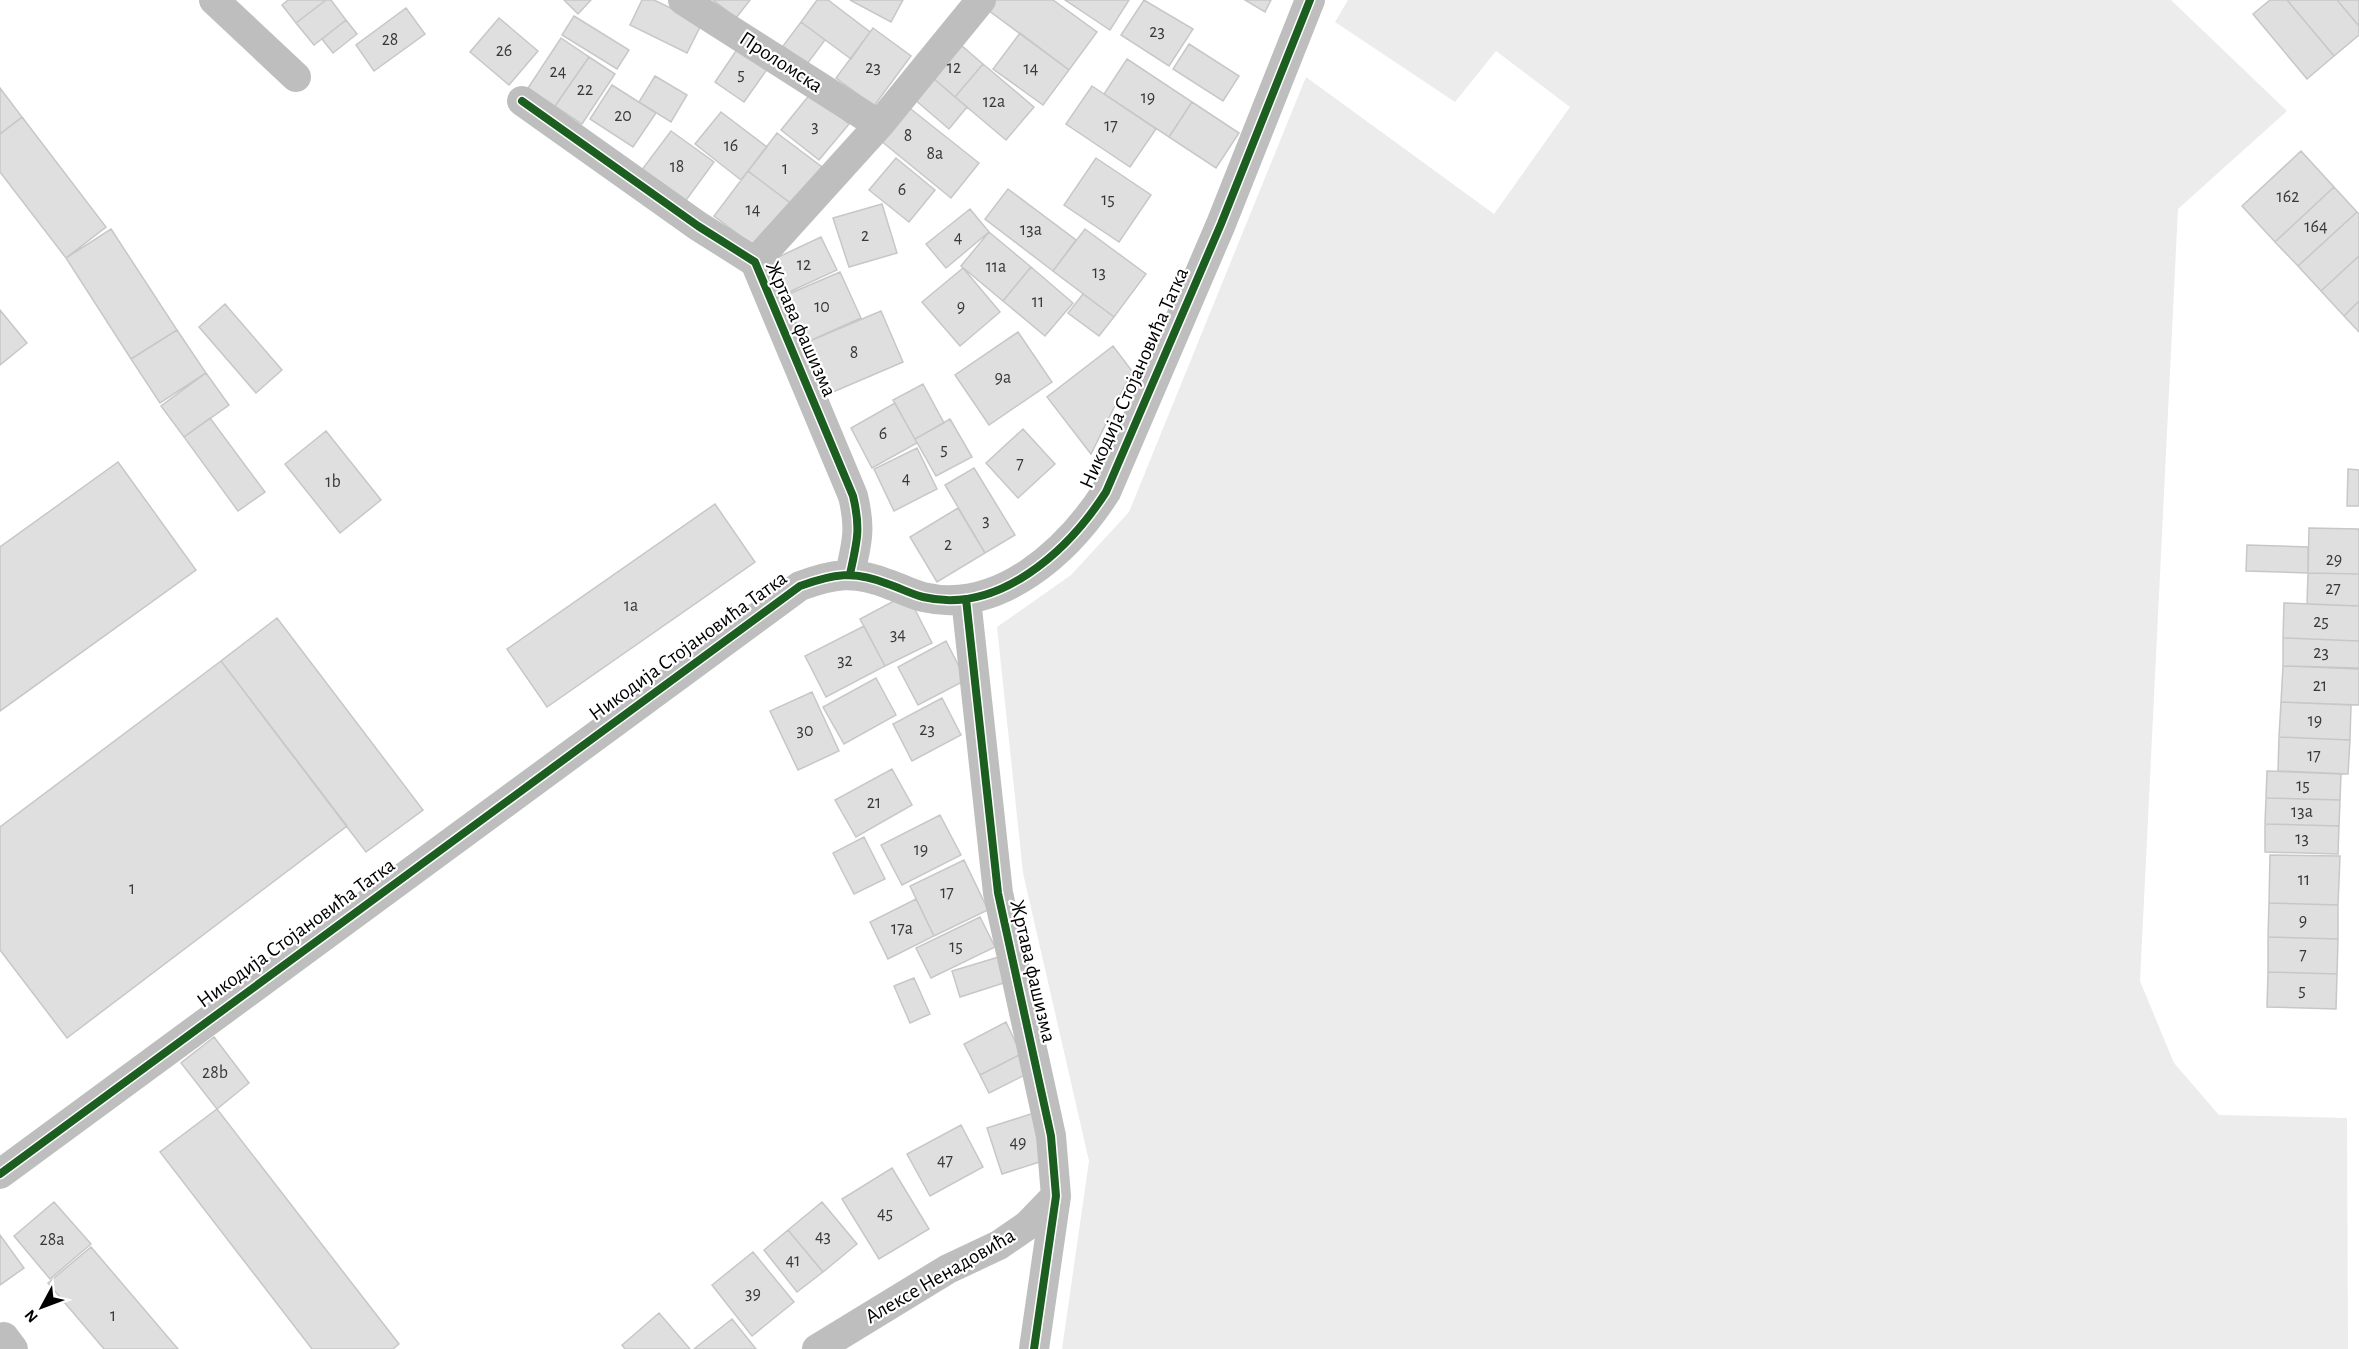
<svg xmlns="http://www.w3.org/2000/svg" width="2359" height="1349" viewBox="0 0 2359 1349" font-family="'Alegreya Sans',sans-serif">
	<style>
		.green { fill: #ececec }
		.building { fill: #dfdfdf; stroke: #c7c7c7; stroke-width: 1.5 }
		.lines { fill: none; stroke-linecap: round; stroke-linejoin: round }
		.minor { stroke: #bebebe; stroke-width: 30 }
		.cycleway-casing { stroke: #fff; stroke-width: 11 }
		.cycleway { stroke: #1b5e20; stroke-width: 8 }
		.labels { text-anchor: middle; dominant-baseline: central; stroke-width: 4.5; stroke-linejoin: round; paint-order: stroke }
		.number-label { font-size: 18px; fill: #383838 }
		.street-label { font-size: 21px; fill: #000; stroke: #fff }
	</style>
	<rect width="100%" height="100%" fill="#fff"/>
	<!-- green -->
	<path class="green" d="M 1348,0 L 2171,0 L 2287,111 L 2178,209 L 2140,981 L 2174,1063 L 2219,1115 L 2347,1118 L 2348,1349 L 1062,1349 L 1089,1161 L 1023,873 L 997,627 L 1071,575 L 1129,512 L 1306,77 L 1494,214 L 1570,107 L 1496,51 L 1455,102 L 1335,22 Z"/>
	<!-- building -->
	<path class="building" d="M 288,0 L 326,0 L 296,23 L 282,5 Z
		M 326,0 L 331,0 L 346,20 L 314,45 L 296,23 Z
		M 564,0 L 591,0 L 578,14 Z
		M 642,0 L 654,0 L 702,23 L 687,53 L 630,25 Z
		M 713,0 L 750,0 L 736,18 Z
		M 817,0 L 828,0 L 870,32 L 851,59 L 801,22 Z
		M 850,0 L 903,0 L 891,22 Z
		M 989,0 L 1053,0 L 1097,32 L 1069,70 L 984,7 Z
		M 1065,0 L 1129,0 L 1110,30 Z
		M 1144,0 L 1193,29 L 1169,66 L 1121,35 Z
		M 1245,0 L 1271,0 L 1265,12 Z
		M 2270,0 L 2287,0 L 2334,56 L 2307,79 L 2253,14 Z
		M 2287,0 L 2337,0 L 2359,26 L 2359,35 L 2334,56 Z
		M 2337,0 L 2359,0 L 2359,26 Z
		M 406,8 L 425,34 L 374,71 L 356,45 Z
		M 574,16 L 629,50 L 617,69 L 562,35 Z
		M 499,18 L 538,51 L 509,85 L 470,52 Z
		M 346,20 L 357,34 L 333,53 L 322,39 Z
		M 801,22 L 825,40 L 807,64 L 783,46 Z
		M 873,28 L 911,56 L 874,106 L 836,78 Z
		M 1020,33 L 1069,70 L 1043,105 L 993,69 Z
		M 561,38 L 589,57 L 555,106 L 528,88 Z
		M 954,39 L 983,64 L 955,97 L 926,72 Z
		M 1189,44 L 1239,76 L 1223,101 L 1173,69 Z
		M 738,48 L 768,68 L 744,102 L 715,82 Z
		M 589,57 L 615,74 L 582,124 L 555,106 Z
		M 1127,59 L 1192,102 L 1169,137 L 1104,94 Z
		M 983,64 L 1034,107 L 1006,140 L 955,97 Z
		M 926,72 L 967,107 L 949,129 L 907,93 Z
		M 655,76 L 687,95 L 671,122 L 639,102 Z
		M 612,85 L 656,113 L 633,147 L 590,119 Z
		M 1092,86 L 1156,129 L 1130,167 L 1066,124 Z
		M 0,88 L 22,117 L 0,134 Z
		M 811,93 L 849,124 L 819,160 L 781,130 Z
		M 902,102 L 979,163 L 951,198 L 875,136 Z
		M 1192,102 L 1239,133 L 1216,168 L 1169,137 Z
		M 721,112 L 767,147 L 741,180 L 695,144 Z
		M 22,117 L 106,227 L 66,258 L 0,172 L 0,134 Z
		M 671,131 L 714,162 L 684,203 L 641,171 Z
		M 777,133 L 822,167 L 793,205 L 748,171 Z
		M 2301,151 L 2334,187 L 2275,242 L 2242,206 Z
		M 896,158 L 935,190 L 909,222 L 869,190 Z
		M 1096,158 L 1151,195 L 1119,242 L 1064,205 Z
		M 748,171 L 793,205 L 759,250 L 714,216 Z
		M 2334,187 L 2357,212 L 2298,266 L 2275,242 Z
		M 1008,189 L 1076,240 L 1053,271 L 985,219 Z
		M 882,204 L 897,253 L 849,267 L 833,218 Z
		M 970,209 L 989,232 L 946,268 L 926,244 Z
		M 2357,212 L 2359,214 L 2359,256 L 2321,291 L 2298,266 Z
		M 111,229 L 177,330 L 131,359 L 66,258 Z
		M 1085,229 L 1146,274 L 1114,317 L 1053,271 Z
		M 989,232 L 1031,267 L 1003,301 L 961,266 Z
		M 821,237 L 837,270 L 787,293 L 772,260 Z
		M 2359,256 L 2359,301 L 2344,316 L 2321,291 Z
		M 1031,267 L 1073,303 L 1045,336 L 1003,301 Z
		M 963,268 L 1000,312 L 960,346 L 922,302 Z
		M 840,272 L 861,318 L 805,343 L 784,296 Z
		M 1083,294 L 1114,317 L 1099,336 L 1068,313 Z
		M 2359,301 L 2359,332 L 2344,316 Z
		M 225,304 L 282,370 L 256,393 L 199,327 Z
		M 0,310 L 27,343 L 0,365 Z
		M 881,311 L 903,362 L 826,395 L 805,343 Z
		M 177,330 L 206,373 L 160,403 L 131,359 Z
		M 1018,332 L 1052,382 L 989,425 L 955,375 Z
		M 1113,346 L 1132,371 L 1091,454 L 1047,397 Z
		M 206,373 L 229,405 L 184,437 L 161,406 Z
		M 923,384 L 944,423 L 915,439 L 893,400 Z
		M 895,403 L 917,443 L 872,468 L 851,428 Z
		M 210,418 L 265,492 L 238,511 L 184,437 Z
		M 950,419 L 972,457 L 936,476 L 915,439 Z
		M 1023,429 L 1055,464 L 1018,498 L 986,463 Z
		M 326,431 L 381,500 L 340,533 L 285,464 Z
		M 917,448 L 937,489 L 894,511 L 874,469 Z
		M 118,462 L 196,570 L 0,711 L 0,547 Z
		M 974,468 L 1015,535 L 985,553 L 945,485 Z
		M 2348,469 L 2359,470 L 2359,506 L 2347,506 Z
		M 715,504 L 755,562 L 547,707 L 507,649 Z
		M 958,508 L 985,553 L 937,582 L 910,537 Z
		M 2309,528 L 2359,529 L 2359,574 L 2308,573 Z
		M 2247,545 L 2308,547 L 2308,573 L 2246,571 Z
		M 2308,573 L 2359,574 L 2359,606 L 2307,604 Z
		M 907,594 L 932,643 L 885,666 L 860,619 Z
		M 2284,603 L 2359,606 L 2359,641 L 2283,638 Z
		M 277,618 L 423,810 L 366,852 L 221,661 Z
		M 864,626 L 885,666 L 826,697 L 805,656 Z
		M 2283,638 L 2359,641 L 2359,668 L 2283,666 Z
		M 946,641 L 966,680 L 918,705 L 898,667 Z
		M 221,661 L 347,826 L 67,1038 L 0,950 L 0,827 Z
		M 2283,666 L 2359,669 L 2359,705 L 2281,702 Z
		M 876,678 L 896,715 L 844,744 L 823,707 Z
		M 812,692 L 839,751 L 798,770 L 770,711 Z
		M 942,698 L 961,735 L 912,761 L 893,724 Z
		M 2281,702 L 2351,705 L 2350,740 L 2279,737 Z
		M 2279,737 L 2350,740 L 2348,774 L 2278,771 Z
		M 892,769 L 912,805 L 856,837 L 835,800 Z
		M 2267,771 L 2341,774 L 2340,800 L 2266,798 Z
		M 2266,798 L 2340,800 L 2339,826 L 2265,824 Z
		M 940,815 L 961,855 L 902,885 L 881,845 Z
		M 2265,824 L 2339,826 L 2338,854 L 2265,852 Z
		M 864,837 L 885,879 L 854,894 L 833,853 Z
		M 2270,855 L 2340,856 L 2338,905 L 2269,903 Z
		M 964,860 L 988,910 L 934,936 L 910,886 Z
		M 916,899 L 934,936 L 888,959 L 870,922 Z
		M 2269,903 L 2338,905 L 2338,939 L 2268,937 Z
		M 980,917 L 995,947 L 931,978 L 916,948 Z
		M 2268,937 L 2338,939 L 2337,974 L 2268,972 Z
		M 1002,956 L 1010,981 L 960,997 L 952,971 Z
		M 2268,972 L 2337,974 L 2336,1009 L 2267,1007 Z
		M 914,978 L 930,1014 L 910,1023 L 894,986 Z
		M 1006,1022 L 1021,1054 L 980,1075 L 964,1044 Z
		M 214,1037 L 249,1083 L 217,1109 L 181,1063 Z
		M 1021,1054 L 1031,1072 L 989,1093 L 980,1075 Z
		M 217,1109 L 399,1344 L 393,1349 L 312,1349 L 160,1152 Z
		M 1034,1113 L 1049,1159 L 1002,1174 L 987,1128 Z
		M 961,1125 L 983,1167 L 930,1196 L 907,1154 Z
		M 892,1168 L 929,1229 L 879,1259 L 842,1199 Z
		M 54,1202 L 91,1244 L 50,1279 L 14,1236 Z
		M 822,1202 L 857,1244 L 823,1272 L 788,1230 Z
		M 788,1230 L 823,1272 L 797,1292 L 764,1250 Z
		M 0,1235 L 24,1268 L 0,1285 Z
		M 91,1247 L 178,1349 L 104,1349 L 48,1283 Z
		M 753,1252 L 794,1302 L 752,1336 L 712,1285 Z
		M 659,1313 L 690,1349 L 625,1349 L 622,1345 Z
		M 732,1319 L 756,1349 L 694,1349 Z"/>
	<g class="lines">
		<!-- minor -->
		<path class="minor" d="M 214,0 L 296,77
			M 683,0 L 879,125
			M 522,101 L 698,226 L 755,262 L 853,496 C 861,529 857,542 850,574
			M 755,262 L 879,125 L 981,0
			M 966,599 L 998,893 L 1051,1136 L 1056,1196 L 1034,1349
			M 0,1174 L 800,586 C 833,574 854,570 888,584 C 900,588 911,594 923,597 C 999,615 1068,551 1106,492 L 1221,224 L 1310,0
			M 4,1337 L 13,1349
			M 817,1349 L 948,1269 L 999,1245 L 1028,1225 L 1056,1196"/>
		<!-- cycleway casing -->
		<g class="cycleway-casing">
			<path id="cycleway" d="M 522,101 L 698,226 L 755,262 L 853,496 C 861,529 857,542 850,574
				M 966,599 L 998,893 L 1051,1136 L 1056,1196 L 1034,1349
				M 0,1174 L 800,586 C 833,574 854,570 888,584 C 900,588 911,594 923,597 C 999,615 1068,551 1106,492 L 1221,224 L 1310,0"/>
		</g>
		<!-- cycleway -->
		<use href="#cycleway" class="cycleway"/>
	</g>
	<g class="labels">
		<!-- number labels -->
		<g class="number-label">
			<text x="1157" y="32">23</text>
			<text x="390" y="40">28</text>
			<text x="504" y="51">26</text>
			<text x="873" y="68">23</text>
			<text x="954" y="68">12</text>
			<text x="1031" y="69">14</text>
			<text x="558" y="72">24</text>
			<text x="741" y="75">5</text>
			<text x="585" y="90">22</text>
			<text x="1148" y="98">19</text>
			<text x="994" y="102">12a</text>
			<text x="623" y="116">20</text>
			<text x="1111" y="126">17</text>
			<text x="815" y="127">3</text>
			<text x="908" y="136">8</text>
			<text x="731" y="146">16</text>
			<text x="935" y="154">8a</text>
			<text x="677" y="167">18</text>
			<text x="785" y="169">1</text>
			<text x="902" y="190">6</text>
			<text x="2288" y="197">162</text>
			<text x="1108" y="200">15</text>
			<text x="753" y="210">14</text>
			<text x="2316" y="227">164</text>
			<text x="1031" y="230">13a</text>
			<text x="865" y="236">2</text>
			<text x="958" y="238">4</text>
			<text x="804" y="265">12</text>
			<text x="996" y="267">11a</text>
			<text x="1099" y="273">13</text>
			<text x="1038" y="302">11</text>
			<text x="822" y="307">10</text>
			<text x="961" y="307">9</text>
			<text x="854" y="353">8</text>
			<text x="1003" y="378">9a</text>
			<text x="883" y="434">6</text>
			<text x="944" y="450">5</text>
			<text x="1020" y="464">7</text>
			<text x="906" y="479">4</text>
			<text x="333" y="482">1b</text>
			<text x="986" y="521">3</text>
			<text x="948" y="545">2</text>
			<text x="2334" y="560">29</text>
			<text x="2333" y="589">27</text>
			<text x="631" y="606">1a</text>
			<text x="2321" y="622">25</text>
			<text x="898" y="635">34</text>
			<text x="2321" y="653">23</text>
			<text x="845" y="661">32</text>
			<text x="2320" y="686">21</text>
			<text x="2315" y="721">19</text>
			<text x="927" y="730">23</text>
			<text x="805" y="731">30</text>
			<text x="2314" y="756">17</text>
			<text x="2303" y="786">15</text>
			<text x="874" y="803">21</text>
			<text x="2302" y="812">13a</text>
			<text x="2302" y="839">13</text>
			<text x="921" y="850">19</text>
			<text x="2304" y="880">11</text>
			<text x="132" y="889">1</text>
			<text x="947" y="893">17</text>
			<text x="2303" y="921">9</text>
			<text x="902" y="929">17a</text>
			<text x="956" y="947">15</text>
			<text x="2303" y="955">7</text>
			<text x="2302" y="991">5</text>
			<text x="215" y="1073">28b</text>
			<text x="1018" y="1143">49</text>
			<text x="945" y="1161">47</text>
			<text x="885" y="1214">45</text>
			<text x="823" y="1237">43</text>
			<text x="52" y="1240">28a</text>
			<text x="793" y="1261">41</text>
			<text x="753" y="1294">39</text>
			<text x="113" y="1316">1</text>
		</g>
		<!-- street labels -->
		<g class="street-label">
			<text transform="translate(781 62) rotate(33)">Проломска</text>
			<text transform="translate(801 329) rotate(66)">Жртава фашизма</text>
			<text transform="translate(1134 378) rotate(-66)">Никодија Стојановића Татка</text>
			<text transform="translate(688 646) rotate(-36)">Никодија Стојановића Татка</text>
			<text transform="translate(296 933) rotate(-36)">Никодија Стојановића Татка</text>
			<text transform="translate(1033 971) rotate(77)">Жртава фашизма</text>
			<text transform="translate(940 1276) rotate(-30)">Алексе Ненадовића</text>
		</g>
	</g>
	<!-- north arrow -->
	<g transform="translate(42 1307) rotate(229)" stroke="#ffffff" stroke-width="4.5" paint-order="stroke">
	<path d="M0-4.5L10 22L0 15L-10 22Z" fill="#000000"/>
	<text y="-9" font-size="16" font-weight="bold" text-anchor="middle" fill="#000000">N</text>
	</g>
</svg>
